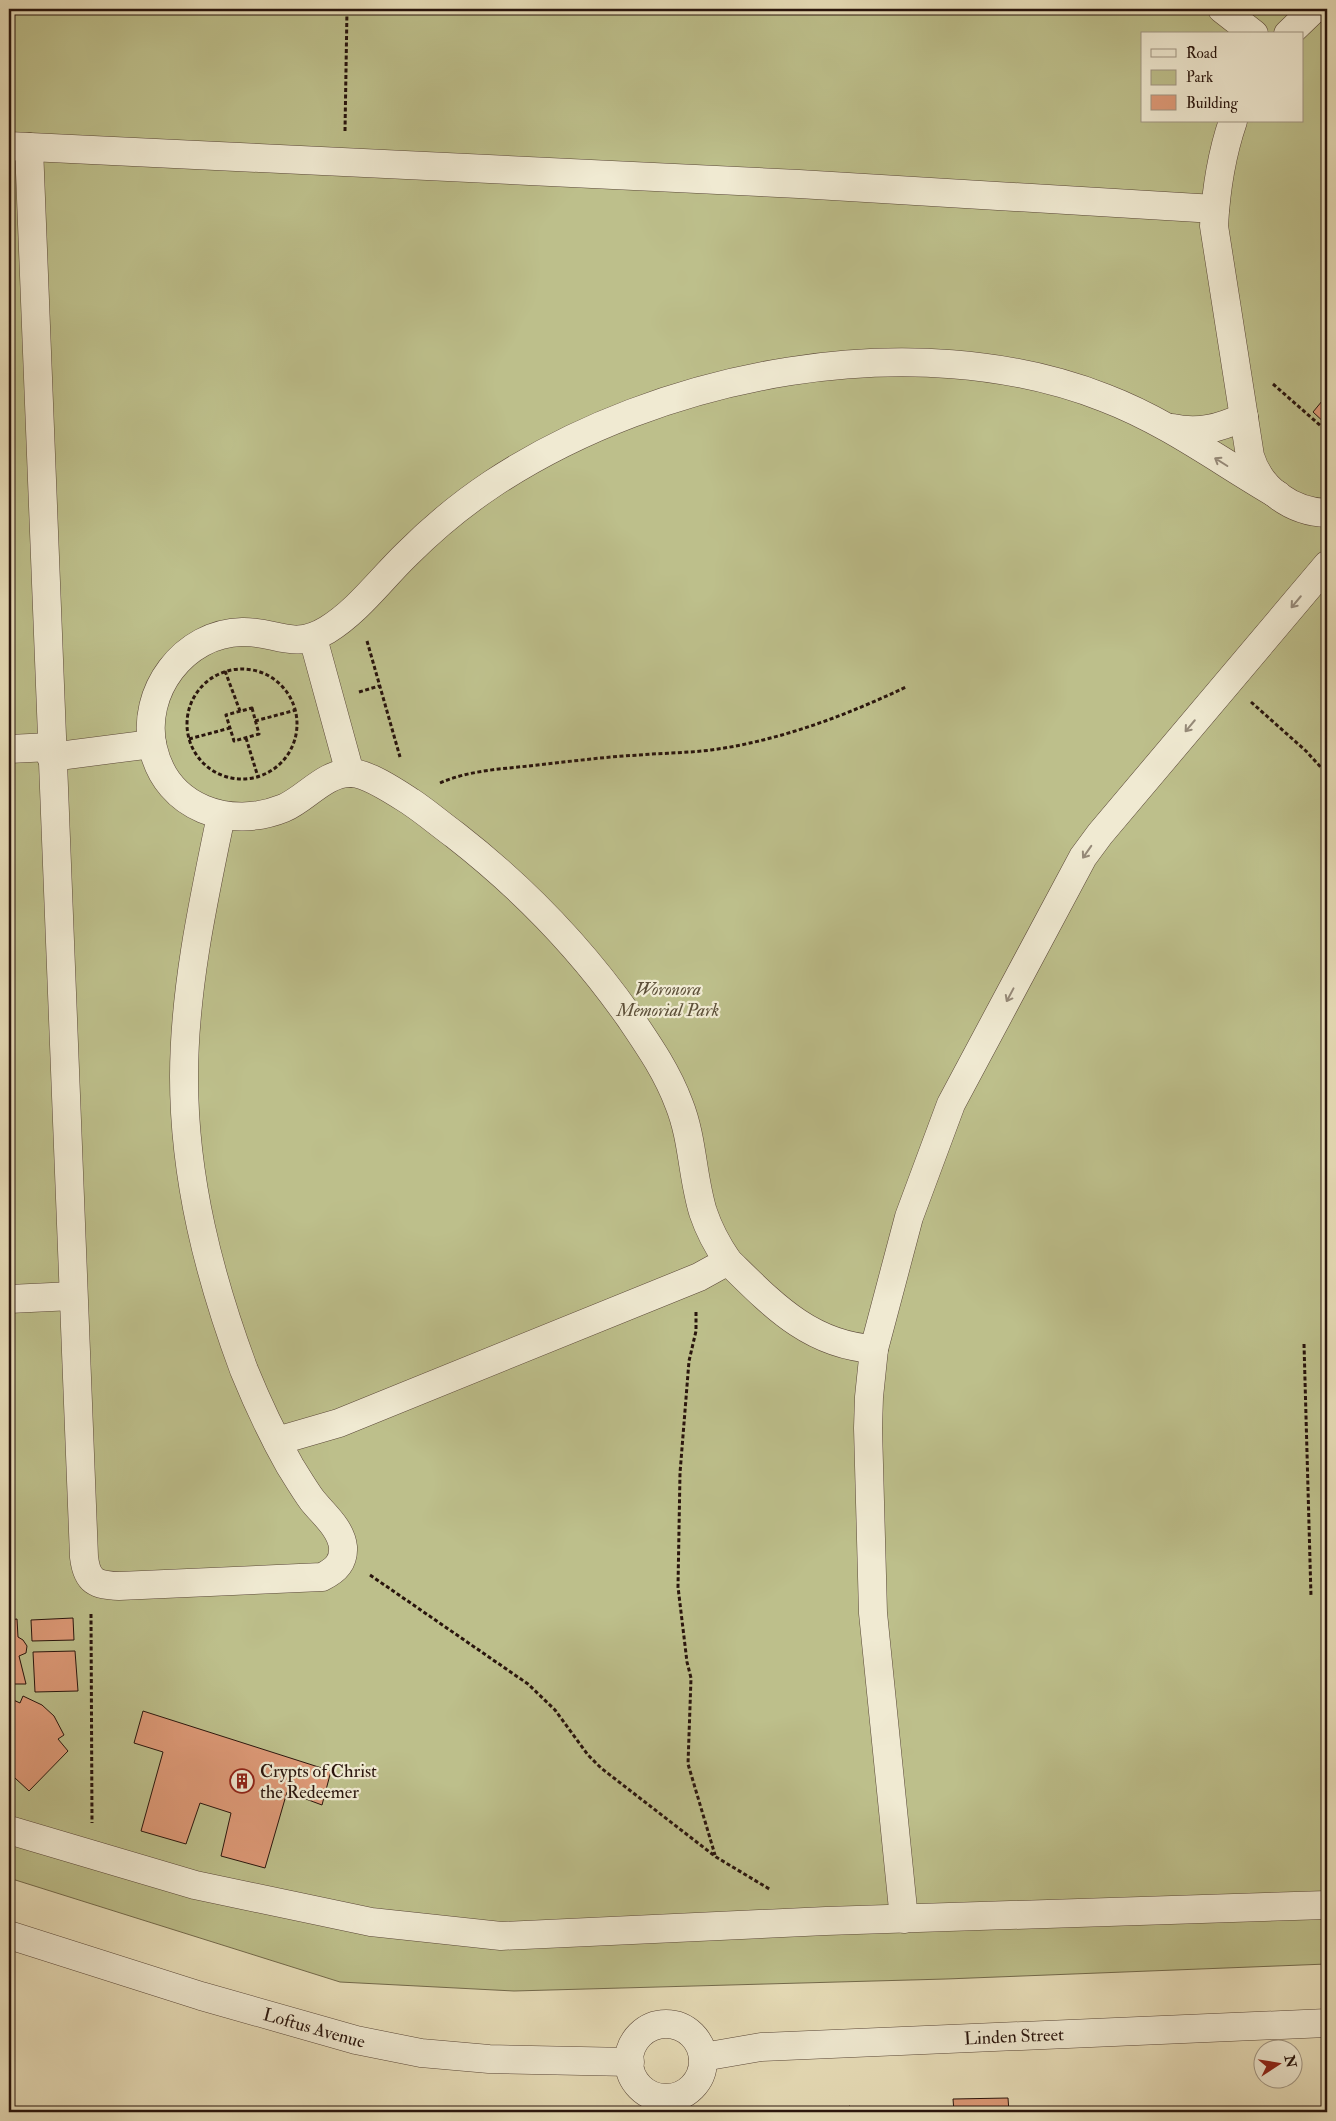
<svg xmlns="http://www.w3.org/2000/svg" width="1336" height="2121" viewBox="0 0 1336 2121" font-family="'IM FELL Double Pica',serif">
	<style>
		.green { fill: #bdbf8b; stroke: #736a4c; fill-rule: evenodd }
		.building { fill: #de9a78; stroke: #29150d }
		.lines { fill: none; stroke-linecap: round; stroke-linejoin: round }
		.minor-casing { stroke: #594738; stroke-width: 29 }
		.path { stroke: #29150d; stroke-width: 3; stroke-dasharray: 4 2.5; stroke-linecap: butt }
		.minor { stroke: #f0ead2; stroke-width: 28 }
		.oneway { stroke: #968a79 }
		.labels { text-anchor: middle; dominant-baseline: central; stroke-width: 4.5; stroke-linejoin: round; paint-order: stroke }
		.park-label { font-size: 18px; font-style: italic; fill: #5d5039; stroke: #f0ead2 }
		.poi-label { font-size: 18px; fill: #29150d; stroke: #f0ead2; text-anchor: start }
		.street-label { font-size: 18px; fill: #29150d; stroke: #f0ead2 }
	</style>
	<rect width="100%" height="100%" fill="#e8deb9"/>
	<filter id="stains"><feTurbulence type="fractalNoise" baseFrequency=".004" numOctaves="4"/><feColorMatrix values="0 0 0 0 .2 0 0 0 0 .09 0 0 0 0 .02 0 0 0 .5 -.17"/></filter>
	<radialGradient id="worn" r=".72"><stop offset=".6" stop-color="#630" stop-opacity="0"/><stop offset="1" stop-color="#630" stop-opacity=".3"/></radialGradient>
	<!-- green -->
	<path class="green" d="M 9,9 L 1327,9 L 1327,1964 L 946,1979 L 514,1991 L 340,1982 L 9,1878 ZM 1142,34 L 1302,34 L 1302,121 L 1142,121 Z"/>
	<!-- building -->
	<path class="building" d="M 1327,395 L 1327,425 L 1313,412 Z
		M 73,1618 L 74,1640 L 32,1641 L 31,1620 Z
		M 17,1619 L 18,1637 L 23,1640 L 27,1646 L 26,1653 L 19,1656 L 26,1684 L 9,1684 L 9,1620 Z
		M 75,1651 L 78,1691 L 35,1692 L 33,1652 Z
		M 23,1696 L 42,1705 L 54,1716 L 64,1735 L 58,1739 L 68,1751 L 29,1791 L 15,1778 L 9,1784 L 9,1698 L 20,1703 Z
		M 143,1711 L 331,1771 L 322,1805 L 287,1792 L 265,1868 L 221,1856 L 231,1813 L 200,1803 L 186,1844 L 141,1831 L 163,1752 L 134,1743 Z
		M 1008,2098 L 1009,2112 L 954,2112 L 953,2099 Z
		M 849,2106 L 867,2112 L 847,2112 Z"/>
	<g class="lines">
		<!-- minor casing -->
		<g class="minor-casing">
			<g id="minor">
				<path d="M 1222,9 L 1254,34"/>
				<path d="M 1288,34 L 1314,9"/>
				<path d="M 1233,121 C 1221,156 1216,190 1214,226 L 1250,456 C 1260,490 1293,512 1327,513"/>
				<path d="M 9,146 L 799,184 L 1215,209"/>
				<path d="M 29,147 L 84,1557 C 87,1582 96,1585 119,1586 L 322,1577 C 335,1571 344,1563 343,1547 C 341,1528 323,1514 312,1500 C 304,1489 297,1477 290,1466 C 273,1436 257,1402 244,1370 C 209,1276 184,1179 184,1077 C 184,990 203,902 221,816"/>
				<path d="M 1172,428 C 1199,434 1219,428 1244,417"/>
				<path d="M 313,638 L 350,773"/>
				<path d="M 9,749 L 51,747"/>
				<path d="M 51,757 L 152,744"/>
				<path d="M 728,1261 C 771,1303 809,1345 874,1349"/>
				<path d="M 9,1299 L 73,1296"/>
				<path d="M 277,1441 L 339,1423 L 699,1277 L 728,1261 C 717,1245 709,1230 703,1212 C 692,1176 693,1139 679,1104 C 667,1072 649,1046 630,1018 C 581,948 523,888 455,835 C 440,824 426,812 411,802 C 397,793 369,774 352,773 C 325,772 307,798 284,808 C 230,830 167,809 153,748 C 140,692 184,633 242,632 C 277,631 292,651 327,630 C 358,611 381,579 407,554 C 433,528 462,504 492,484 C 660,373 914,323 1105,398 C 1168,422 1221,462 1278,495"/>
				<path d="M 9,1830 L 195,1885 L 371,1922 L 501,1936 L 826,1921 L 1327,1905"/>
				<path d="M 904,1919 L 873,1613 L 868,1428 L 869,1397 L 874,1349 L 909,1217 L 951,1104 L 1083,857 L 1100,834 L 1327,565"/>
				<path id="s1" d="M 9,1935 L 201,1996 L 356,2040 L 421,2053 L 489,2059 L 630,2062"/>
				<circle cx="666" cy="2061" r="37"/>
				<path id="s2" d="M 703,2057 L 761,2047 L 1327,2023"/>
			</g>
		</g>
		<!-- path -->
		<path class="path" d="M 345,131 L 347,9
			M 1273,384 L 1322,427
			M 367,641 L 400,757
			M187 724a55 55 0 1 1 110 0a55 55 0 1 1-110 0Z
			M 225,671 L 240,711
			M 359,692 L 379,686
			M 1251,702 L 1306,751 L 1327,774
			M 252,708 L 259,734 L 234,741 L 226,715 Z
			M 255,721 L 296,710
			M 246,738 L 258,777
			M 189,739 L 230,728
			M 440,783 C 467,771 499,769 529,766 C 566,762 602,757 639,755 C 663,753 687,753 711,750 C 778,741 845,716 906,687
			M 696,1312 L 696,1331 L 689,1361 L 680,1473 L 678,1587 L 687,1662 L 691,1678 L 688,1764 L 715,1855
			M 1304,1344 L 1311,1597
			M 370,1575 L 528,1684 L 555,1710 L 588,1755 L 601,1768 L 716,1857 L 771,1890
			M 91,1614 L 92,1823"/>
		<!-- minor -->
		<use href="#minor" class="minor"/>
	</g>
	<!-- one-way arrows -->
	<defs><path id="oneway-shaft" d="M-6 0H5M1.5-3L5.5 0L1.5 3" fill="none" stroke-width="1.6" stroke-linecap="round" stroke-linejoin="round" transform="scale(1.25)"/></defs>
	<g class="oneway">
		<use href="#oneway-shaft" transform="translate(1221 462) rotate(-148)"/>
		<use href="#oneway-shaft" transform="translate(1296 602) rotate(130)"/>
		<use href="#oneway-shaft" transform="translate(1190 726) rotate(130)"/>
		<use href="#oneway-shaft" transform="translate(1087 852) rotate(125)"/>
		<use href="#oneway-shaft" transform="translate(1010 995) rotate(118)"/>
	</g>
	<!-- icons -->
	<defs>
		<g id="building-ring" transform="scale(1.25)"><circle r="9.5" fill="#f0ead2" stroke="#8f2418" stroke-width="1.5"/><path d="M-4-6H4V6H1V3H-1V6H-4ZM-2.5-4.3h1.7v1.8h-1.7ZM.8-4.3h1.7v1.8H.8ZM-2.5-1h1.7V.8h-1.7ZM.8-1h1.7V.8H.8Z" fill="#8f2418"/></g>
	</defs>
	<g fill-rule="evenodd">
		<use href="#building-ring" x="242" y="1781"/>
	</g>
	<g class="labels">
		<!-- park labels -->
		<g class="park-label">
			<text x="668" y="989">Woronora<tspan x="668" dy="21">Memorial Park</tspan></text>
		</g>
		<!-- poi labels -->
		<g class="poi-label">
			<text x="260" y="1771">Crypts of Christ<tspan x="260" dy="21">the Redeemer</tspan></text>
		</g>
		<!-- street labels -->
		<g class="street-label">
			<text stroke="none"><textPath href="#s1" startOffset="319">Loftus Avenue</textPath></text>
			<text stroke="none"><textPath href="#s2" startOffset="312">Linden Street</textPath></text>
		</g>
	</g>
	<!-- margin -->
	<rect width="1336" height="2121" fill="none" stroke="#e8deb9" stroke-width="30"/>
	<rect x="10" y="10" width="1316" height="2101" fill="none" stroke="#29150d" stroke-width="2.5"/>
	<rect x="15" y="15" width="1306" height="2091" fill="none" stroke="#29150d"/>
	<!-- legend -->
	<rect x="1141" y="32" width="162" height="90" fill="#f0ead2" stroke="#a09583"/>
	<rect x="1151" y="49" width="25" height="8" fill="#f0ead2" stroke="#a09583"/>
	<text x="1186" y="58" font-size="15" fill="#29150d">Road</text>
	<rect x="1151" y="70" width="25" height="15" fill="#bdbf8b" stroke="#a09583"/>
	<text x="1186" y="82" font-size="15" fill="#29150d">Park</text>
	<rect x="1151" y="95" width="25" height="15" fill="#de9a78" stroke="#a09583"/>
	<text x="1186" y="108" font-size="15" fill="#29150d">Building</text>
	<!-- north arrow -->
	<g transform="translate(1278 2064) rotate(78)"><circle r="24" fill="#f0ead2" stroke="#a09583"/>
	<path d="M0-4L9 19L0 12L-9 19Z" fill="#8f2418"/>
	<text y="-8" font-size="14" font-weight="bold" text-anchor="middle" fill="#29150d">N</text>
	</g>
	<rect width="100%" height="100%" filter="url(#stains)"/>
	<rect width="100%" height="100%" fill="url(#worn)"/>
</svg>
